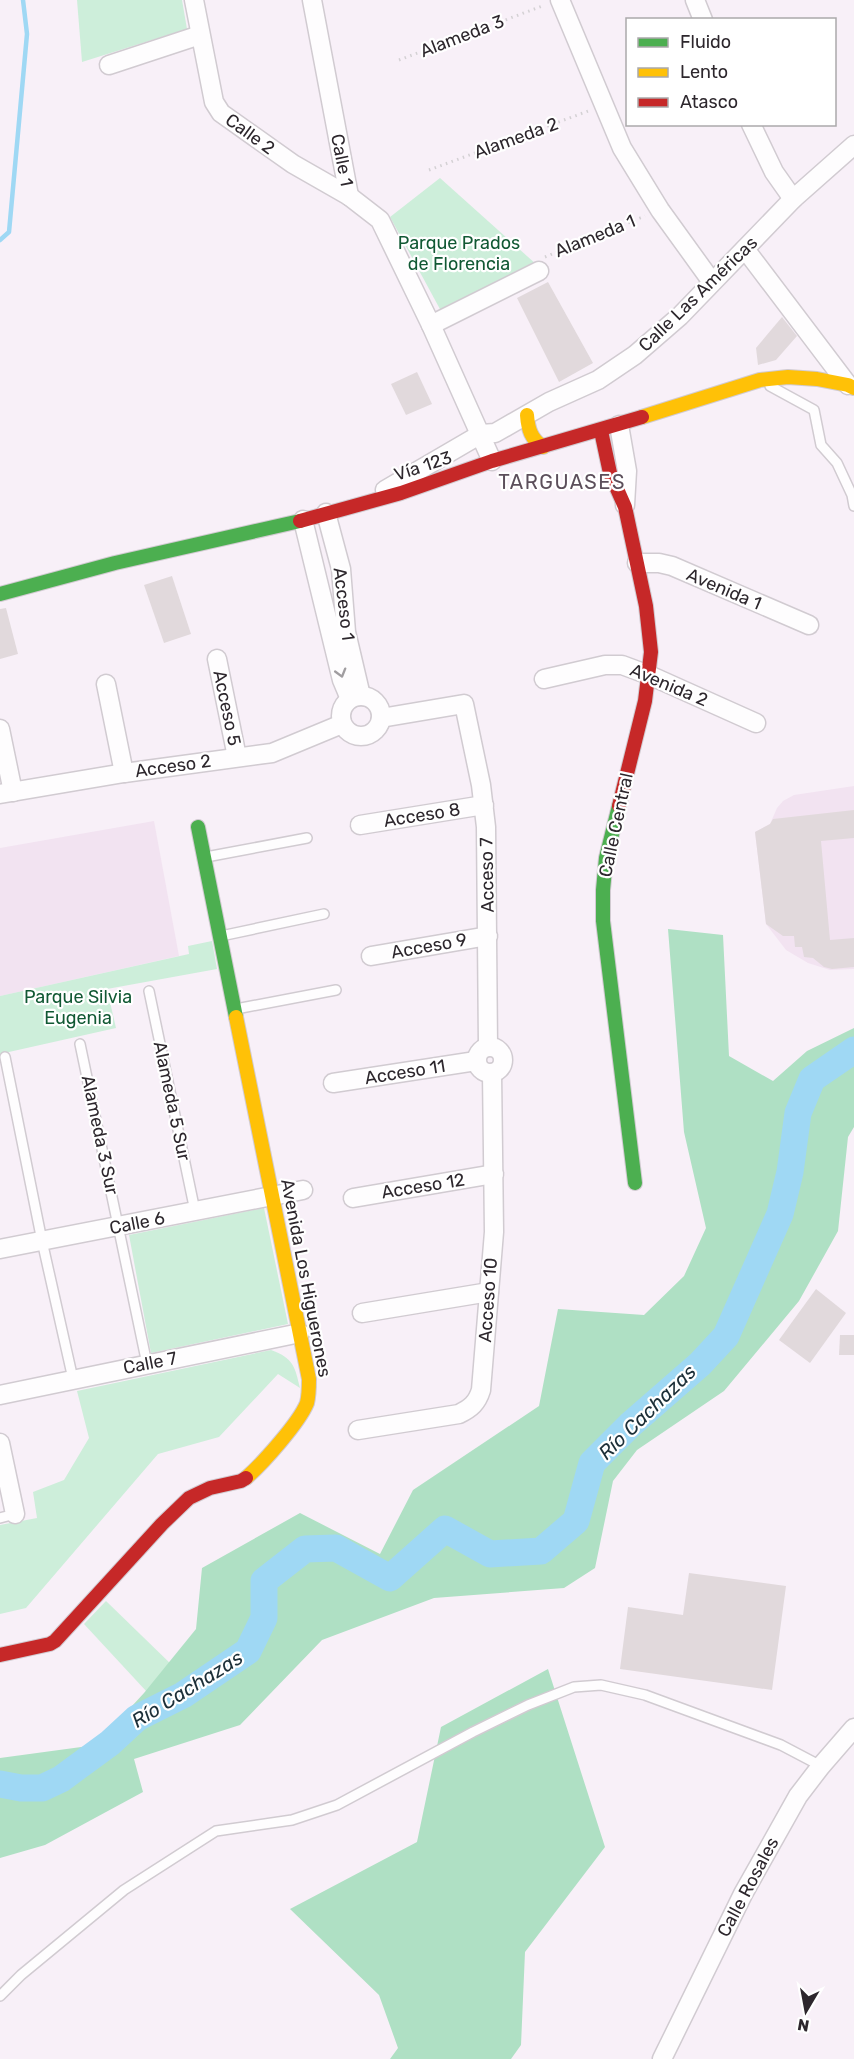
<svg xmlns="http://www.w3.org/2000/svg" width="854" height="2059" viewBox="0 0 854 2059" font-family="Rubik,sans-serif">
  <style>
    .built { fill: #f2e3f1 }
    .green { fill: #cdeeda }
    .forest { fill: #afe0c4 }
    .lines { fill: none; stroke-linecap: round; stroke-linejoin: round }
    .stream { stroke: #9fd8f4; stroke-width: 4.5 }
    .river { stroke: #9fd8f4; stroke-width: 27 }
    .building { fill: #e1d9dc }
    .lane-casing { stroke: #d1cbd1; stroke-width: 12 }
    .street-casing { stroke: #d1cbd1; stroke-width: 21 }
    .fast-casing { stroke: #d1cbd1; stroke-width: 16 }
    .slow-casing { stroke: #d1cbd1; stroke-width: 16 }
    .jam-casing { stroke: #d1cbd1; stroke-width: 16 }
    .path { stroke: #d4d1d4; stroke-width: 3; stroke-dasharray: 1.5 4.5; stroke-linecap: butt }
    .lane { stroke: #fefdfe; stroke-width: 9 }
    .street { stroke: #fefdfe; stroke-width: 18 }
    .fast { stroke: #4caf50; stroke-width: 14 }
    .slow { stroke: #ffc107; stroke-width: 14 }
    .jam { stroke: #c62828; stroke-width: 14 }
    .oneway { stroke: #a09da0 }
    .labels { text-anchor: middle; dominant-baseline: central; stroke-width: 4.5; stroke-linejoin: round; paint-order: stroke }
    .street-label { font-size: 18px; fill: #2d272d; stroke: #fff }
    .park-label { font-size: 18px; fill: #115934; stroke: #fff }
    .neighbourhood-label { font-size: 20px; letter-spacing: 1.5px; fill: #5c4f5b; stroke: #fff }
    .water-label { font-size: 20px; font-style: italic; fill: #1c2f38; stroke: #fff }
  </style>
  <rect width="100%" height="100%" fill="#f8f0f8"/>
  <g class="built">
    <path d="M854 786V969L830 970 808 963 786 950 766 924 755 832 770 824 777 808 783 801 794 795Z"/>
    <path d="M154 821 179 956 0 996V848Z"/>
  </g>
  <g class="green">
    <path d="M77 0H182L187 29 82 62Z"/>
    <path d="M440 178 537 265 441 311 390 217Z"/>
    <path d="M212 941 217 969 107 989 116 1028 0 1054V996L189 954 188 946Z"/>
    <path d="M264 1208 288 1324 151 1353 129 1235Z"/>
    <path d="M271 1350C293 1358 295 1366 300 1388L278 1374 219 1437 158 1454 26 1608 0 1614V1525L37 1518 33 1492 64 1480 89 1438 77 1391Z"/>
    <path d="M106 1601 175 1668 147 1692 84 1624Z"/>
  </g>
  <g class="forest">
    <path d="M668 929 723 935 729 1056 773 1081 807 1051 854 1028V1127L848 1137 838 1231 799 1301 724 1391 637 1450 613 1481 595 1568 564 1588 434 1598 322 1640 240 1725 134 1759 143 1792 45 1845 0 1858V1758L96 1745 144 1693 196 1629 202 1568 300 1513 380 1554 413 1490 539 1406 558 1309 644 1315 684 1276 706 1228 684 1132Z"/>
    <path d="M548 1669 605 1847 525 1952 521 2045 511 2059H390L398 2048 379 1995 290 1909 417 1842 441 1727Z"/>
  </g>
  <g class="lines">
    <path class="stream" d="M0 240 9 232 27 34 23 0"/>
    <path class="river" d="M0 1784 21 1788H42L61 1779 110 1743 137 1718 183 1695 248 1651 264 1618V1581L305 1549 336 1548 390 1578 445 1529 490 1554 541 1551 576 1521 592 1463 630 1425 700 1364 726 1336 780 1214 790 1172 798 1113 812 1079 854 1050"/>
  </g>
  <g class="building">
    <path d="M548 282 593 363 559 382 517 298Z"/>
    <path d="M782 317 797 336 776 360 758 365 756 348Z"/>
    <path d="M417 372 432 404 406 415 391 384Z"/>
    <path d="M172 576 191 634 164 643 144 585Z"/>
    <path d="M6 608 18 654 0 659V609Z"/>
    <path d="M854 810V838L821 841 830 940 854 938V967L832 969 824 967 813 958 804 957 802 947H795L794 936H783L766 924 755 832 770 824 773 819Z"/>
    <path d="M816 1289 846 1313 810 1363 779 1340Z"/>
    <path d="M840 1335H854V1355H839Z"/>
    <path d="M689 1573 786 1586 772 1690 620 1669 628 1607 683 1615Z"/>
  </g>
  <g class="lines">
    <defs>
      <g id="lane">
        <path d="M770 386 814 410 821 445 837 463 852 495 854 506"/>
        <path d="M206 857 307 838"/>
        <path d="M221 936 324 914"/>
        <path d="M149 991 195 1211"/>
        <path d="M236 1009 336 990"/>
        <path d="M80 1044 147 1364"/>
        <path d="M5 1057 42 1241 73 1379"/>
        <path d="M0 1518 15 1514"/>
        <path d="M0 1996 21 1975 124 1890 216 1831 292 1820 337 1805 473 1732 528 1705 574 1687 601 1685 645 1695 781 1745 821 1766"/>
      </g>
      <g id="street">
        <path d="M194 0 214 102 221 113 293 164 349 196 380 220 431 325 492 461"/>
        <path d="M312 0 349 196"/>
        <path d="M560 0 622 148 660 210 712 282"/>
        <path d="M695 0 703 20"/>
        <path d="M109 65 200 35"/>
        <path d="M751 124 774 172 793 199"/>
        <path d="M745 249 848 385"/>
        <path d="M431 325 539 271"/>
        <path d="M619 425 627 471 625 505"/>
        <path d="M385 490 481 434 495 433 549 402 598 380 635 355 680 316 793 199 854 145"/>
        <path d="M326 513 341 569 346 632 361 696"/>
        <path d="M303 520 342 680 350 699"/>
        <path d="M637 563H659L672 566 809 625"/>
        <path d="M217 659 237 757"/>
        <path d="M544 679 605 665H622L649 675 756 723"/>
        <path d="M106 684 124 773"/>
        <circle cx="361" cy="716" r="20"/>
        <path d="M381 718 464 704 481 785 486 827 488 1047"/>
        <path d="M0 729 13 792"/>
        <path d="M0 794 124 773 272 753 342 724"/>
        <path d="M360 825 484 805"/>
        <path d="M371 956 488 936"/>
        <circle cx="490" cy="1060" r="13"/>
        <path d="M333 1083 476 1061"/>
        <path d="M353 1198 494 1174"/>
        <path d="M0 1249 303 1190"/>
        <path d="M362 1313 489 1292"/>
        <path d="M0 1395 300 1333"/>
        <path d="M358 1430 459 1414C471 1408 477 1403 481 1390L494 1232 492 1073"/>
        <path d="M0 1443 15 1514"/>
        <path d="M662 2059 743 1894 798 1796 821 1766 854 1728"/>
      </g>
      <g id="fast">
        <path d="M0 594 115 563 300 521"/>
        <path d="M619 806 606 858 603 890V921L635 1183"/>
        <path d="M198 827 236 1017"/>
      </g>
      <g id="slow">
        <path d="M527 415C528 429 531 439 543 447"/>
        <path d="M642 417 760 380 788 377 817 379 848 385 854 388"/>
        <path d="M236 1017 309 1379C309 1387 309 1395 307 1403 299 1423 262 1464 246 1478"/>
      </g>
      <g id="jam">
        <path d="M601 431 610 473 625 507 646 606 651 652 645 701 619 806"/>
        <path d="M300 521 401 493 492 461 642 417"/>
        <path d="M0 1655 50 1644 55 1641 162 1524 189 1498 210 1488 241 1481 246 1478"/>
      </g>
    </defs>
    <use href="#lane" class="lane-casing"/>
    <use href="#street" class="street-casing"/>
    <use href="#fast" class="fast-casing"/>
    <use href="#slow" class="slow-casing"/>
    <use href="#jam" class="jam-casing"/>
    <g class="path">
      <path d="M399 60 545 5"/>
      <path d="M429 170 591 110"/>
      <path d="M545 257 645 216"/>
    </g>
    <use href="#lane" class="lane"/>
    <use href="#street" class="street"/>
    <use href="#fast" class="fast"/>
    <use href="#slow" class="slow"/>
    <use href="#jam" class="jam"/>
  </g>
  <defs><path id="oneway-chevron" d="M-2-3.5L2.5 0L-2 3.5" fill="none" stroke-width="1.6" stroke-linecap="round" stroke-linejoin="round" transform="scale(1.5)"/></defs>
  <use class="oneway" href="#oneway-chevron" transform="translate(341 673) rotate(74)"/>
  <g class="labels">
    <g class="street-label">
      <text transform="translate(462 36) rotate(-21)">Alameda 3</text>
      <text transform="translate(250 134) rotate(36)">Calle 2</text>
      <text transform="translate(516 138) rotate(-20)">Alameda 2</text>
      <text transform="translate(342 160) rotate(79)">Calle 1</text>
      <text transform="translate(595 236) rotate(-22)">Alameda 1</text>
      <text transform="translate(698 294) rotate(-44)">Calle Las Américas</text>
      <text transform="translate(423 466) rotate(-18)">Vía 123</text>
      <text transform="translate(724 589) rotate(23)">Avenida 1</text>
      <text transform="translate(344 604) rotate(83)">Acceso 1</text>
      <text transform="translate(669 685) rotate(23)">Avenida 2</text>
      <text transform="translate(227 708) rotate(78)">Acceso 5</text>
      <text transform="translate(173 766) rotate(-8)">Acceso 2</text>
      <text transform="translate(422 815) rotate(-9)">Acceso 8</text>
      <text transform="translate(616 825) rotate(-78)">Calle Central</text>
      <text transform="translate(487 875) rotate(-91)">Acceso 7</text>
      <text transform="translate(429 946) rotate(-10)">Acceso 9</text>
      <text transform="translate(405 1072) rotate(-9)">Acceso 11</text>
      <text transform="translate(172 1101) rotate(78)">Alameda 5 Sur</text>
      <text transform="translate(100 1135) rotate(78)">Alameda 3 Sur</text>
      <text transform="translate(423 1186) rotate(-9)">Acceso 12</text>
      <text transform="translate(137 1223) rotate(-11)">Calle 6</text>
      <text transform="translate(306 1278) rotate(79)">Avenida Los Higuerones</text>
      <text transform="translate(488 1300) rotate(-86)">Acceso 10</text>
      <text transform="translate(150 1363) rotate(-11)">Calle 7</text>
      <text transform="translate(748 1887) rotate(-62)">Calle Rosales</text>
    </g>
    <g class="park-label">
      <text x="459" y="243">Parque Prados<tspan x="459" dy="21">de Florencia</tspan></text>
      <text x="78" y="997">Parque Silvia<tspan x="78" dy="21">Eugenia</tspan></text>
    </g>
    <g class="neighbourhood-label">
      <text x="562" y="482">TARGUASES</text>
    </g>
    <g class="water-label">
      <text transform="translate(647 1412) rotate(-44)">Río Cachazas</text>
      <text transform="translate(187 1689) rotate(-32)">Río Cachazas</text>
    </g>
  </g>
  <rect x="626" y="18" width="210" height="108" fill="#ffffff" stroke="#aba9ab" stroke-width="1.5"/>
  <rect x="638" y="38" width="30" height="9" fill="#4caf50" stroke="#aba9ab" stroke-width="1.5"/>
  <text x="680" y="48" font-size="18" fill="#2d272d">Fluido</text>
  <rect x="638" y="68" width="30" height="9" fill="#ffc107" stroke="#aba9ab" stroke-width="1.5"/>
  <text x="680" y="78" font-size="18" fill="#2d272d">Lento</text>
  <rect x="638" y="98" width="30" height="9" fill="#c62828" stroke="#aba9ab" stroke-width="1.5"/>
  <text x="680" y="108" font-size="18" fill="#2d272d">Atasco</text>
  <g transform="translate(806 2011) rotate(190)" stroke="#ffffff" stroke-width="4.5" paint-order="stroke">
  <path d="M0-4.5L10 22L0 15L-10 22Z" fill="#2d272d"/>
  <text y="-9" font-size="16" font-weight="bold" text-anchor="middle" fill="#2d272d">N</text>
  </g>
</svg>
